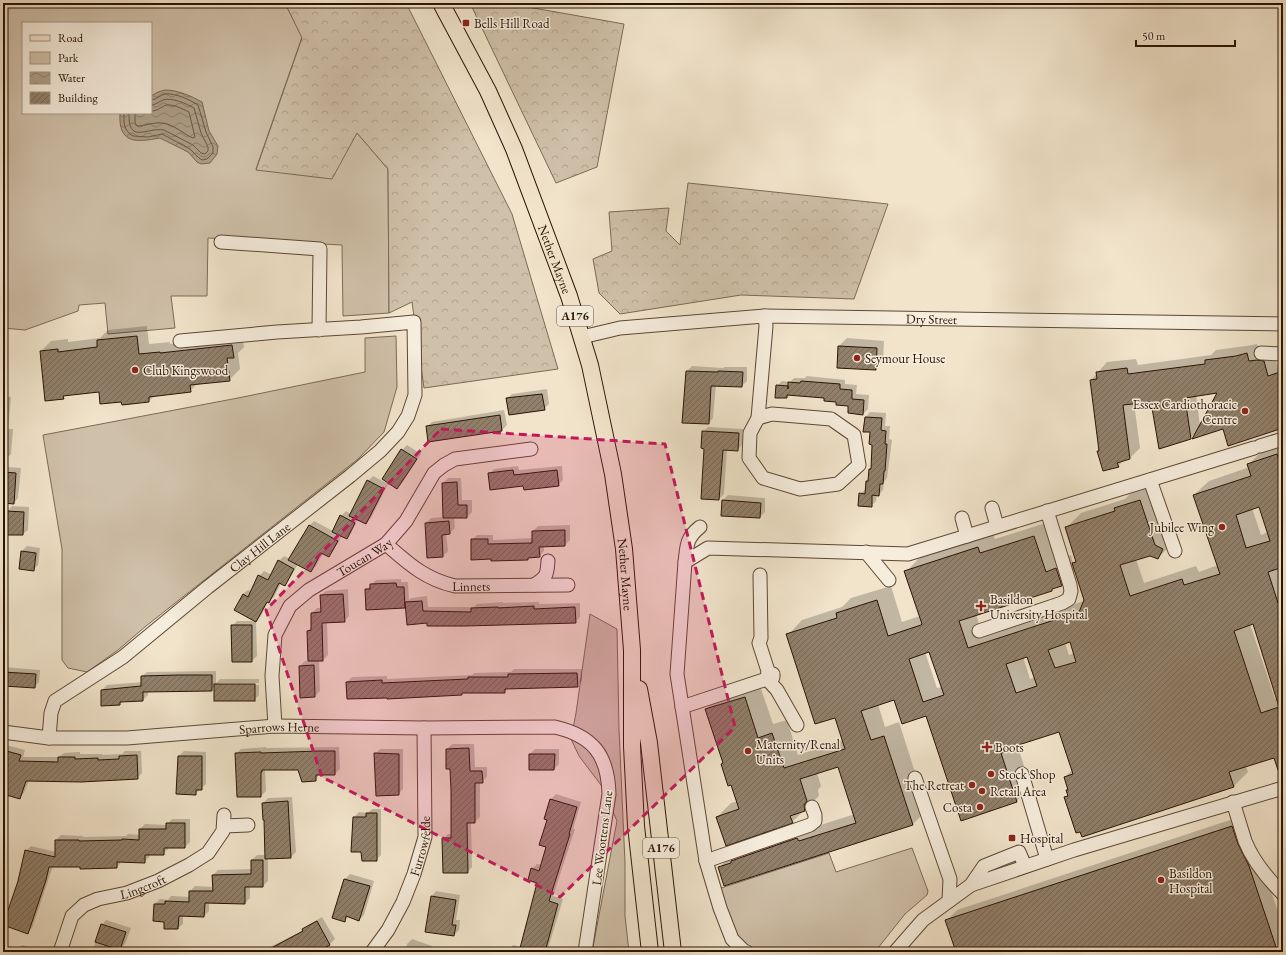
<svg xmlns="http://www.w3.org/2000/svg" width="1286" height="955" viewBox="0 0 1286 955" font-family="'EB Garamond',serif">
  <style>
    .green { fill: #cfc0a9; stroke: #7c6a56; fill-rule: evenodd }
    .forest { fill: url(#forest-crowns); stroke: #7c6a56 }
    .water { fill: url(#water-waves); stroke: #796652 }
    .shadow { fill: #0003; fill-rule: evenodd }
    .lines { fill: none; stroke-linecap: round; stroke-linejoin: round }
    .shore { stroke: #6c5845; stroke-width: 1 }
    .building { fill: url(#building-hatch); stroke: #2a1303; fill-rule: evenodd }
    .minor-casing { stroke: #5c4735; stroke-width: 15 }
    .major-casing { stroke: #2a1303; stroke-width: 18 }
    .minor { stroke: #f6eddd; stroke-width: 13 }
    .major { stroke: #f1e4cb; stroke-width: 16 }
    .marked { fill: #c2185b; fill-opacity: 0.2; stroke: #c2185b; stroke-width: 3; stroke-dasharray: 8 5; stroke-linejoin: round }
    .poi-dot { fill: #8f2418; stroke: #f6eddd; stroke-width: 1.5 }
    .labels { text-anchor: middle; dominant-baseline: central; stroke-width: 3; stroke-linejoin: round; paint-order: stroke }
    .shield { fill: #f6eddd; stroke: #675444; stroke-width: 1 }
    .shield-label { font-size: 12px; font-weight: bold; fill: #2a1303 }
    .poi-label { font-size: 13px; fill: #2a1303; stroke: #f6eddd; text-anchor: start }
    .street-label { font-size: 13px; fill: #2a1303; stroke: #f6eddd }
  </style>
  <defs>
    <pattern id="forest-crowns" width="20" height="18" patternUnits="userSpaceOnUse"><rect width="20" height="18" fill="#cfc0a9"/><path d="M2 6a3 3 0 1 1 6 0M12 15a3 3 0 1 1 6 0" fill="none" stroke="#b2a490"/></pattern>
    <pattern id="water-waves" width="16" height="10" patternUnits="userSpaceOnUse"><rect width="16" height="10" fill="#ad9d87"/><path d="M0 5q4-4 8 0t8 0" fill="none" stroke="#8d7f6c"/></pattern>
    <pattern id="building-hatch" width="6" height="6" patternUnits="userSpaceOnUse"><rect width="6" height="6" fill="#91806b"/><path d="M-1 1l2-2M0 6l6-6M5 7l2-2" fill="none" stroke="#776856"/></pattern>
  </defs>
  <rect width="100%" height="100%" fill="#f1e4cb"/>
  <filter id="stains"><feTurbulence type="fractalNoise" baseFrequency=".005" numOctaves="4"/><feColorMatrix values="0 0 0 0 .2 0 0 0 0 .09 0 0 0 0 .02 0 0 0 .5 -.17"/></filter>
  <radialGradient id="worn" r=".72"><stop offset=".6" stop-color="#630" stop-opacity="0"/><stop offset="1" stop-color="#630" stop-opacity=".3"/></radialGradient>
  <g class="green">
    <path d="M3 3H285L302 37 256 169 357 133 388 169 389 313 343 316 342 245 208 238 207 296H171L175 328 108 334 105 303 79 305 78 311 25 330 3 328ZM23 23H151V113H23Z"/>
    <path d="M396 336 397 387 384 432 358 459 146 626 118 650 87 672 68 668 62 660V549L43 435 238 398 365 372V338Z"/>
    <path d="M590 614 617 629 619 729 625 863V916L629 952H592L617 821 601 785 579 756 571 739 576 713Z"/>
    <path d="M912 848 928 891 927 895 905 914 878 948 868 952H763L744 946 737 939 718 889 829 853 836 872Z"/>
  </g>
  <g class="forest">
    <path d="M285 3H406L512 214 558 369 424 388 412 302 389 313 388 169 357 133 332 179 256 170 302 38Z"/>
    <path d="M470 3H505L624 24 597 167 556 183Z"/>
    <path d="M688 183 888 204 854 299 741 295 620 314 599 293 593 259 612 251 609 212 669 208 666 231 680 245Z"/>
  </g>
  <path class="water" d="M165 90C178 90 191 96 202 102L209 131 218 146 217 154 210 163 201 164 197 162 188 152 160 138C137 142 118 145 120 113H151V96L158 92Z"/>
  <g class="shadow">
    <path d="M147 326 149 344 170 342V344L242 335 244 347 238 353 240 369 229 380 198 383 190 391 155 395 149 401H122L100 391 66 395 63 398 41 351 51 341 68 339V342L100 338 108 330Z"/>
    <path d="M847 338 884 341 883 362 875 369 838 367 839 346Z"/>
    <path d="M1257 344 1259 351H1273L1278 367 1283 365V427H1223L1196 433 1190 438 1152 401 1134 403 1140 448 1130 458 1125 459 1118 466 1098 452 1100 449 1091 380 1107 362 1136 359 1138 365 1211 355 1216 350 1246 346ZM1219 392 1200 426 1196 395Z"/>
    <path d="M692 366 723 368 724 367H747V381L742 386 716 385 713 418 708 423 683 422 687 371Z"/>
    <path d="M807 376 845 380V384L857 385 856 394 869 395 868 409 863 414 849 405 825 397 790 395 787 397 777 386 782 381 790 382 794 378H805Z"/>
    <path d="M547 389 549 404 544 409 507 399 512 394Z"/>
    <path d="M3 396 11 397 8 429H13L11 454 6 459H3Z"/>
    <path d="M504 410 507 425 502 430 427 427 432 422Z"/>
    <path d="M870 412 886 413 885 426H890L889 439 892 440 887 478 884 482 883 490 879 495H877L876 501 871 506 860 494 866 489 870 469 872 467 873 444 871 431 866 417Z"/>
    <path d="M708 427 743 429 742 445 737 450 727 449 724 494 719 499 703 432Z"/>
    <path d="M1283 443V772L1275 757 1246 766 1248 772 1234 786 1065 798 1068 795 1067 790 1069 789 1065 777 1072 770 1059 731 1017 745 1031 786 1017 801 961 819 927 715 895 699 878 704 885 727 899 722 927 810 913 824 725 885 719 868 733 853 855 814 839 766 817 773 821 786 818 790 819 796 792 822 717 817 731 803 738 801 732 783 722 764 723 763 706 709 721 695 759 683 773 724 787 720 798 755 843 740 835 716 788 635 802 620 842 607 851 598 891 586 902 622 920 616 906 572 920 557 993 533 995 539 1049 522 1061 558 1071 555 1073 563 1077 560 1066 528 1081 513 1125 499 1130 494 1155 486 1169 530 1177 534 1172 544 1158 558 1150 554 1136 559 1144 583 1196 566 1199 572 1218 565 1194 495 1209 481 1250 467 1249 464 1263 450ZM1260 506 1268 532 1261 535 1252 508ZM1075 571 1084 601 982 634 976 614 1052 590 1054 588 1061 585ZM1253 623 1277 698 1275 699 1250 624ZM1070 641 1074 653 1069 655 1065 643ZM930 651 942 687 937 688 925 652ZM1028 656 1035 677 1030 679 1023 657Z"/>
    <path d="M407 445 421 454 402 483 397 488 383 478 402 450Z"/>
    <path d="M518 466 519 470 562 466 563 480 558 485H524L489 474 494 469Z"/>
    <path d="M7 467 21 468 18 498 14 503 3 502V471Z"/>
    <path d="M373 476 388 484 371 518 366 523 358 519 351 533 346 538 342 536 333 551 329 556 323 553 316 566 311 571 298 564 289 580 285 585 281 583 274 597 268 601 261 616 256 621 257 656 252 661 232 626 237 621H255L243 594 248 590 252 591 259 576 264 571 272 575 279 561 284 556 290 559 309 526 314 521 333 531 341 516 346 511 351 514 368 481Z"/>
    <path d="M448 478H461L462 500H472V512L467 517H454L455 528 450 533H446L448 551 443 556 426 523 431 518 444 517 443 483Z"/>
    <path d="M728 495 765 498V512L760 517 723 500Z"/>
    <path d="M12 506 29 507 28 530 23 534 7 511Z"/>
    <path d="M570 525V540L565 545 544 546V551L539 556 529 557 472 540 477 535H493V540L533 538V531L538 526Z"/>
    <path d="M27 546 40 548 38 565 33 570 22 551Z"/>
    <path d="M401 579V582H408L409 600 411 598 427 596 428 607H474L477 604 503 602V603L539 602V604L580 603V617L575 622H428L407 605 404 607 366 590 376 580Z"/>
    <path d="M348 589 349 616 344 621 327 622 328 655 323 660H319L320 691 315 696 300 666 305 661H309L308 631 312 627V613L317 608H321V595L326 591Z"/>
    <path d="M3 667 40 670 39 682 34 687 3 685Z"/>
    <path d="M514 669H582V681L577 686 508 688 504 692H464L461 694 347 682 352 677 387 676V679L472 675 474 673 511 672Z"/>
    <path d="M216 671V683L220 679H259V683H218V685H259V695L254 700 215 686 211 690 148 691V695L143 700 122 701 120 704 102 690 107 685 142 682V676L147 672Z"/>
    <path d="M3 744 25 750 23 757H59L64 753 80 752V754H102V755L122 754 125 751H141L142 773 137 778 29 780 24 793 19 798 10 795 7 798 3 797Z"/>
    <path d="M452 744H474L475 767H487V777L482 782H480V817L475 822H471L472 867 467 872 443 839 448 834H452V790L450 768 447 749Z"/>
    <path d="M266 747V748L339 747 340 769 335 774H320L315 780 298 769H265L266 791 261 796H238L236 754 241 749Z"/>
    <path d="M380 749H403V789L398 794 375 754Z"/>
    <path d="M535 749H559V764L554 769H530V754Z"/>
    <path d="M184 751 206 752V784L195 794 179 756Z"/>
    <path d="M556 794 581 802 573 829H575L553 896 563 899 547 952H508L513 945 521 947 539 882 532 869 537 864 542 865 548 847V819L551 799Z"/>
    <path d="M292 797 296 852 291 857 268 858V881L263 886H250V898L245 903 209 902V911L204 916 183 915V924L178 928 165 921 155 904 160 899 168 900 171 896 190 897V891L195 886 214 887 213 875 218 870 252 869V860L257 855H266L263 803 268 798Z"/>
    <path d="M372 809H381V855L376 860 362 851 354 817 359 812 368 813Z"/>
    <path d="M1242 816 1248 834 1259 855 1283 927V938L1276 946 1257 952H957L946 921 957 910Z"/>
    <path d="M172 819H190V842L185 847H168V849L163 854H150L149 857 144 862 122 861 117 867 53 866 32 928 27 933 19 881 26 851 31 846 56 852V840L61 835 83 836V837L126 836 128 834 140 835V829L145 824 167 825ZM28 850 60 858 59 860 28 852Z"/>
    <path d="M350 874 374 881 364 915 359 920 349 916 344 921 334 917 345 879Z"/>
    <path d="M436 891 460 895 456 920H460L459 930 454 935 432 896Z"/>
    <path d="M322 917 335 939 330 944 316 952H260L304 930 308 925Z"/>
    <path d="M106 920 131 928 125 944 120 949 114 947 113 952H92L102 925Z"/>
    <path d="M412 939 432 946 430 952H405L407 944Z"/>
    <path d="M22 945 44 952H17Z"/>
  </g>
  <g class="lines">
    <g class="shore">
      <path d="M124 113C124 123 123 130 133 136L148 137 162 134 190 149 199 158 202 160 207 159 213 153V147L206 132 198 105C190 100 176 93 165 94 160 95 156 100 151 100"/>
      <path d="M129 113C128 145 146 127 164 130L193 145 201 153 205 154 208 151V147L201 133 194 108C187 104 172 97 163 100 158 102 156 105 151 105"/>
      <path d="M135 113V123L137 126C145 126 154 122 162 123 174 124 183 134 193 138L195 137 189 112C183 109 173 104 166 105 161 107 158 111 151 111"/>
    </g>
  </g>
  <g class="building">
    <path d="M137 336 139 354 160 352V353L232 345 234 358H227L230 381 190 385 191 392 149 397V402L122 405 121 402 100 404 99 392 63 396 64 399 45 401 40 351 58 349V352L97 347V340Z"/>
    <path d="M838 346 877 348 876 370 837 368Z"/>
    <path d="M1247 353 1249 361 1257 360 1264 361 1268 376 1283 371V428L1228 446 1223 429 1192 439 1217 393 1185 398 1191 439 1159 449 1151 402 1123 405 1130 459 1117 463 1119 467 1103 471 1097 451H1099L1090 380 1097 379 1096 372 1127 368 1128 374 1205 364V360L1236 356Z"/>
    <path d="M686 371 718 372V371L743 372 742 387 711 386 709 424 682 423Z"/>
    <path d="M801 381 840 384V389L852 390V399L864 400 863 415 848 413V406L836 405V402L824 401V398L787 395V398H775L776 385 788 386V389V382L800 383Z"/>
    <path d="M542 394 545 410 509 415 506 398Z"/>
    <path d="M500 415 502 431 428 442 426 426Z"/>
    <path d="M865 417 882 418 881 430 886 431 885 444H887L885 471H884L883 484H880L879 496 872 495V507L858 506 859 493 865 494 866 481H868L869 469H871L872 445 869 444 870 432H863Z"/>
    <path d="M702 431 739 433 738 451 723 450 719 500 701 499 704 449 701 448Z"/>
    <path d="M401 449 417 459 397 489 382 479Z"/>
    <path d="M1277 454 1283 472V567L1268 572 1278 603 1283 601V779H1281L1274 758 1229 772 1234 787 1082 837 1080 832 1076 833 1064 797 1068 796 1066 790H1068L1064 777 1073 774 1059 732 1006 749V752L1001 753 1017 802 961 821 926 716 902 724 894 700 861 711 871 740 884 736 913 825 724 886 718 867 731 863V861L797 838 799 841 856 823 838 767 800 779 807 801 804 805 805 811 790 816 793 823 726 846 716 817 739 809 731 785 728 786 721 764 723 763 705 709 745 697 758 738 772 733 784 768 845 749 835 718 815 724 786 634 837 618 836 613 877 600 888 636 921 625 922 624 904 571 978 547 980 553 1034 536 1046 572 1056 568 1062 586 1052 589V591L959 621 968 648 1079 612 1084 600 1072 563 1076 562 1065 527 1115 511 1114 508 1140 500 1155 545 1163 549 1158 559 1150 556 1120 565 1130 596 1182 579 1184 585 1220 574 1193 495 1251 476 1247 464ZM1259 507 1270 541 1246 548 1236 515ZM1253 624 1279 707 1261 713 1234 631ZM1070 642 1076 662 1055 668 1048 650ZM929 652 944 695 923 702 909 659ZM1027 657 1037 686 1016 693 1006 664Z"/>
    <path d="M513 470 514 475 557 470 559 486 524 490 523 486 490 490 488 473Z"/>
    <path d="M3 472 16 473 14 504 3 503Z"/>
    <path d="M367 480 384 489 366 524 349 516Z"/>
    <path d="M457 482 458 505H467V518H443L442 483Z"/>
    <path d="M722 500 761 503 760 518 721 516Z"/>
    <path d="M6 511 24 512 23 535H5Z"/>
    <path d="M340 515 355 523 347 539 332 532Z"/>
    <path d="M449 521 450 534 442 535 443 557 427 558 425 523Z"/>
    <path d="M309 525 338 541 329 557 321 553 311 572 288 560Z"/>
    <path d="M565 530V546L539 547 540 557 528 558V560L491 561V559L471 560V539H488V544L532 543V531Z"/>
    <path d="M21 551 36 553 34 571 19 569Z"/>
    <path d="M278 560 294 569 285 586 279 583 269 603 267 602 256 622 234 610 243 594 248 597 258 575 268 580Z"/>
    <path d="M396 583 397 587H404L405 608 366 610 365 589H370V584Z"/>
    <path d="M343 594 345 622 322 623 323 661H308L307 631 311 630V613L321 612 320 595Z"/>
    <path d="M422 601 423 611 471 612V608L498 607V608L534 606V609L575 607 576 623 465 626H427V623L407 625 405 602Z"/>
    <path d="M231 625H252V662H232Z"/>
    <path d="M314 665 315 697 300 698 299 666Z"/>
    <path d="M3 672 36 674 35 688 3 686Z"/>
    <path d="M577 673 578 687 505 689V693H462V695L387 699V698L347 699 346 682 382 680V683L468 679V677H508V674Z"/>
    <path d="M178 675H212V691L143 692V701L120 702V705L101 706V690L141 686V676Z"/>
    <rect x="214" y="684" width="41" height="17"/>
    <path d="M469 748 470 771H482L483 783H475V823H467L468 873H443L442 838H451V790L450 769H446V749Z"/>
    <path d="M3 750 21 755 19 761 58 762V757H75V759L98 758V760L119 759V756L137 755 138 779 81 782 26 781 20 799 3 794Z"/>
    <path d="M319 751H335V775H316V781L302 782 298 770H262V772H261V797H237L235 753 261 752V753Z"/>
    <path d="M374 753 399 754V795L376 796Z"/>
    <path d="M529 754H555L554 770H529Z"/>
    <path d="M178 756H202V790H196V795L176 794Z"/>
    <path d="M550 799 577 807 569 834H570L549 901 558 904 545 952H519L537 883 528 880 531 868 539 871 546 847 539 845 547 820 544 819Z"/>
    <path d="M288 801 291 858 265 859 264 820H263L262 803Z"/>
    <path d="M366 813H377V861H362L361 852H351L353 817H366Z"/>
    <path d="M166 823H185V848H164V855H145V863L117 862V868L80 869V867H49L46 880 28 934 3 925 18 881 25 850 55 857V840H79V841L122 840V839L139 840V829H166Z"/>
    <path d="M1232 826 1238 844 1249 866 1276 947 1260 952H956L945 920Z"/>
    <path d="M251 860H263V887H245V904L205 903 204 917 179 916 178 929H164V922L153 921 154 904H165V901L189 902V891H213L212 875 251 874Z"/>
    <path d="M344 879 370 886 359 921 346 916 345 922 332 918Z"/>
    <path d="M431 896 456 900 452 925H456L454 936 425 932Z"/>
    <path d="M317 921 330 945 318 952H264L303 931 302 929Z"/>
    <path d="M101 924 126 932 120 950 95 942Z"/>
  </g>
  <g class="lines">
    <defs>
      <g id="minor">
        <path d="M221 242 320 249 319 330"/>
        <path id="s1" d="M582 337 620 328 765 316 1283 324"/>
        <path d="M1261 353 1283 354"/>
        <path d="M758 418 750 433 749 458 763 478 800 489 838 484 859 465 854 435 831 419 772 414 758 418 766 326 765 316"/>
        <path d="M1260 446 1283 439"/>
        <path d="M1150 480 1175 551"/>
        <path d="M992 508 997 526"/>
        <path d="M962 518 967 536"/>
        <path id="s2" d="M386 544C409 564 425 579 455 586L568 585"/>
        <path d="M866 552 889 580"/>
        <path d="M685 562C687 546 686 538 700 527"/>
        <path d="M760 575 761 638 759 643 768 671 767 679 777 690 797 725"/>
        <path d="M534 585C547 577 547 575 548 561"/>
        <path d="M979 631 1062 603 1069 599 1071 591 1070 585 1047 511"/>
        <path d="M682 707 773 677V674"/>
        <path id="s3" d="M275 726 272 676 275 635 290 606 309 590 386 544 406 521 434 473 444 465 455 459 531 449"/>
        <path id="s4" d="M3 732 49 738H127L275 726 424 728 555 727C593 736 608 755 609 794L585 952"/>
        <path id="s5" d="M49 738 51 713 55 701 123 657 208 587 350 476 380 451 398 432 408 416 415 395 414 322 361 327 277 332 180 341"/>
        <path d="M1022 774 1047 859"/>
        <path d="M915 778 950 879 949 901"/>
        <path d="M1233 802C1237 815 1241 828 1245 841 1253 861 1268 879 1283 894"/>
        <path d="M224 826 248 825"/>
        <path d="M706 861 810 825 815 821V815L812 807"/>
        <path d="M971 885 1074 850 1283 788"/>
        <path id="s6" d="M60 952 72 916 84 905 98 899 127 893 158 881 189 865 208 853 223 831 224 815"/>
        <path id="s7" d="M372 952 388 930 403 902 414 874 425 837 424 728"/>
        <path d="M747 952 744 951 732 939 720 908 706 861 677 674 685 562 708 548 908 554 1254 448"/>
        <path d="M895 952 923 920 971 885 984 866 1019 852 1025 866"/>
      </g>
      <g id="major">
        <path id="s8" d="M441 3 488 91 514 149 569 296 590 365 613 474 624 549 632 650V746L636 826 650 952"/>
        <path d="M639 689 649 743 673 952"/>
      </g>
    </defs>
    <use href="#minor" class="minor-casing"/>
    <use href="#major" class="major-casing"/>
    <use href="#minor" class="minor"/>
    <use href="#major" class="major"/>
  </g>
  <path class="marked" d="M441 429 665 444 735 727 560 897 322 777 266 610Z"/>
  <g class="poi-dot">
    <rect x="462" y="19" width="8" height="8" rx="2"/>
    <circle cx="857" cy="358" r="4"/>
    <circle cx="135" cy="370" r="4"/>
    <circle cx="1245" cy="411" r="4"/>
    <circle cx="1222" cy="527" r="4"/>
    <path d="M979 600h4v4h4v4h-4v4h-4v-4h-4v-4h4z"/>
    <path d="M985 741h4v4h4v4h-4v4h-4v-4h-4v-4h4z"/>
    <circle cx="748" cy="751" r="4"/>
    <circle cx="991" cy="774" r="4"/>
    <circle cx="972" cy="785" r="4"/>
    <circle cx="982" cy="791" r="4"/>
    <circle cx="980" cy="807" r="4"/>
    <rect x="1008" y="834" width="8" height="8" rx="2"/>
    <circle cx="1161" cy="880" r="4"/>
  </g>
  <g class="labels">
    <g class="shield">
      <rect x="557" y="306" width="36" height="20" rx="3"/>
      <rect x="643" y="838" width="36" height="20" rx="3"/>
    </g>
    <g class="shield-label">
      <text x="575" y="316">A176</text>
      <text x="661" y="848">A176</text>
    </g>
    <g class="poi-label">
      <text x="474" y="23">Bells Hill Road</text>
      <text x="865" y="358">Seymour House</text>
      <text x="143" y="370">Club Kingswood</text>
      <text x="1237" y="404" text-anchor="end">Essex Cardiothoracic<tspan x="1237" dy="15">Centre</tspan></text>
      <text x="1214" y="527" text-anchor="end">Jubilee Wing</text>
      <text x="990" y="599">Basildon<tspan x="990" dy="15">University Hospital</tspan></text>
      <text x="756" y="744">Maternity/Renal<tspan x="756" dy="15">Units</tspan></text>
      <text x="995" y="747">Boots</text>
      <text x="999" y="774">Stock Shop</text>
      <text x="964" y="785" text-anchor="end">The Retreat</text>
      <text x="990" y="791">Retail Area</text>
      <text x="972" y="807" text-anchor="end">Costa</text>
      <text x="1020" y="838">Hospital</text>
      <text x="1169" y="873">Basildon<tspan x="1169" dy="15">Hospital</tspan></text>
    </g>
    <g class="street-label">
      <text stroke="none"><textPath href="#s8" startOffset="281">Nether Mayne</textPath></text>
      <text stroke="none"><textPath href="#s1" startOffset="351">Dry Street</textPath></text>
      <text stroke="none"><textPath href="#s5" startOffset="294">Clay Hill Lane</textPath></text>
      <text stroke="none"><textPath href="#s3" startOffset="213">Toucan Way</textPath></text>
      <text stroke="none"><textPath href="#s8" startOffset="605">Nether Mayne</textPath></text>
      <text stroke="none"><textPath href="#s2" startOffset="98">Linnets</textPath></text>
      <text stroke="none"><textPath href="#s4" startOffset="277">Sparrows Herne</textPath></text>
      <text transform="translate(602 838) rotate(-83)">Lee Woottens Lane</text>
      <text stroke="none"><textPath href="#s7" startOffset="118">Furrowfelde</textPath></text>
      <text stroke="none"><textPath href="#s6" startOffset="116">Lingcroft</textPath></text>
    </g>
  </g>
  <rect width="1286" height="955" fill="none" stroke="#f1e4cb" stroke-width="16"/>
  <rect x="4" y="4" width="1278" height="947" fill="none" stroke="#2a1303" stroke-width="2"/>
  <rect x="8" y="8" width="1270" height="939" fill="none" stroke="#2a1303"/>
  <rect x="22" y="22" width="130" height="92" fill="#f6eddd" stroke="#a49686"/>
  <rect x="30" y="35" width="20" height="6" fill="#f1e4cb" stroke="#a49686"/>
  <text x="58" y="42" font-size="12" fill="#2a1303">Road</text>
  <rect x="30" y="52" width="20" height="12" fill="#cfc0a9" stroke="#a49686"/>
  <text x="58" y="62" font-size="12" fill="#2a1303">Park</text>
  <rect x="30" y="72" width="20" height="12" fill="url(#water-waves)" stroke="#a49686"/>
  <text x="58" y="82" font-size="12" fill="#2a1303">Water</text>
  <rect x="30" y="92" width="20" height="12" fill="url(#building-hatch)" stroke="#a49686"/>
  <text x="58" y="102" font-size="12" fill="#2a1303">Building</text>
  <path d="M1136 40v6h99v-6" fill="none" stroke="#2a1303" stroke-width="2"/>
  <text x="1142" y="40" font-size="12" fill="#2a1303" stroke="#f6eddd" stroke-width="3" paint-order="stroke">50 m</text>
  <rect width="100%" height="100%" filter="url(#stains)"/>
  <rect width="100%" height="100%" fill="url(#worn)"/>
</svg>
